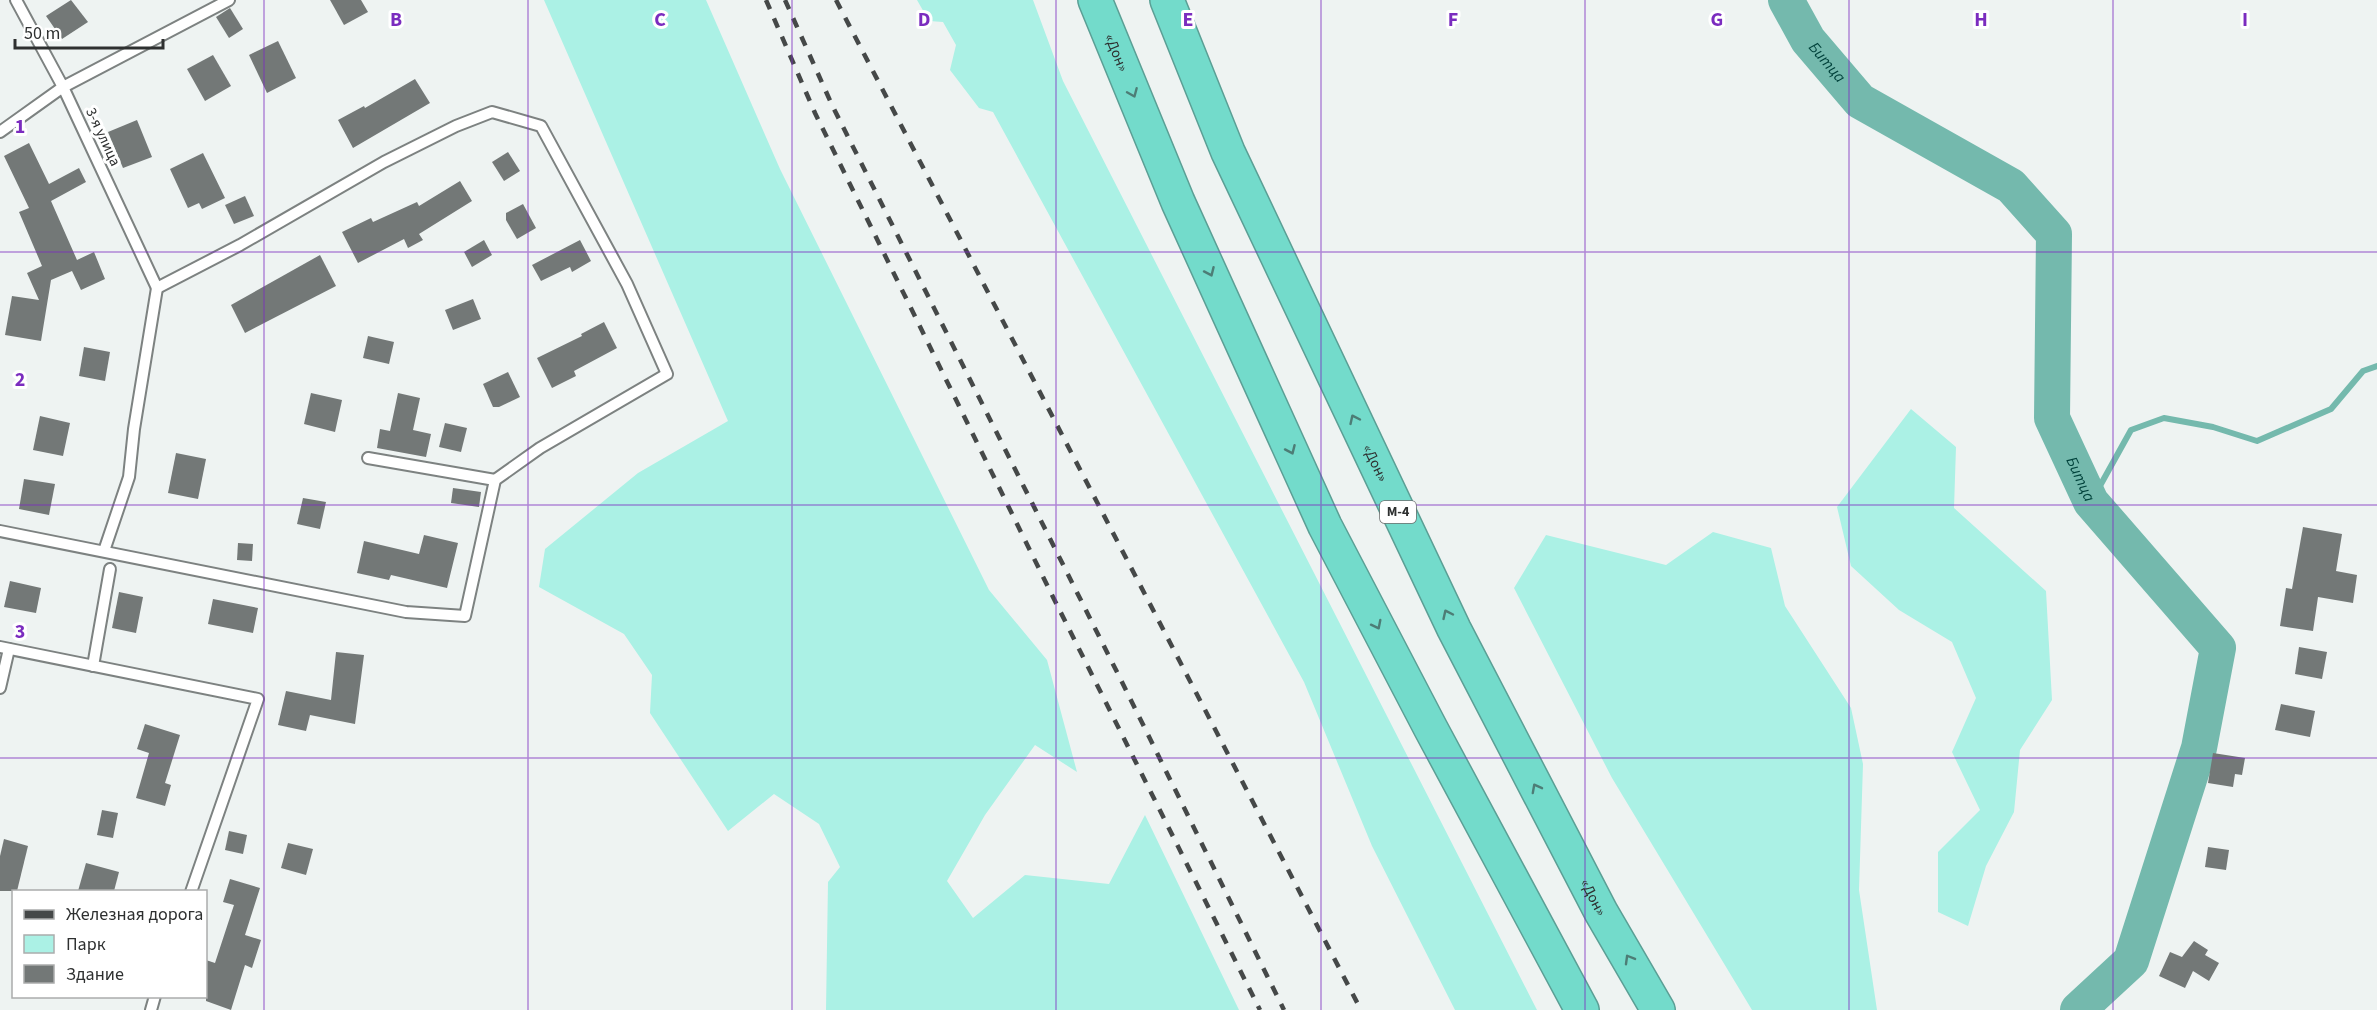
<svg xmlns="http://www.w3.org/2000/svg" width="2377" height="1010" viewBox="0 0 2377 1010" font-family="'Source Sans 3',sans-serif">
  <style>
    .green { fill: #abf1e5 }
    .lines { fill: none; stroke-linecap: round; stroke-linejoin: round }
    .stream { stroke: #74b9ad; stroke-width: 6 }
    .river { stroke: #74b9ad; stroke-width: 36 }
    .building { fill: #737877 }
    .service-casing { stroke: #7d8281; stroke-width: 14 }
    .motorway-casing { stroke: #5b9f95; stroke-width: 36 }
    .service { stroke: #fff; stroke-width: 10 }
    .motorway { stroke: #73dbcb; stroke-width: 33 }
    .rail { stroke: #454848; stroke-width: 4.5; stroke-dasharray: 10 10; stroke-linecap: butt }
    .oneway { stroke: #4d7d76 }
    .grid { fill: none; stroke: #7b2cbf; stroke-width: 1.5; stroke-opacity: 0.55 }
    .labels { text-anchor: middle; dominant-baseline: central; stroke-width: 6; stroke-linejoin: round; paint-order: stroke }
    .shield { fill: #fff; stroke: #6d6e6e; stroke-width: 1.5 }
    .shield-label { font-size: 14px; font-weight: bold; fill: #2e3030 }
    .street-label { font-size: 15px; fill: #2e3030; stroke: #fff }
    .water-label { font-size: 16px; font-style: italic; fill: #00423b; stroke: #fff }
    .grid-label { font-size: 20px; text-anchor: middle; font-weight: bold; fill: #7b2cbf; stroke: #fff; stroke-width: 6; stroke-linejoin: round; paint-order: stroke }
  </style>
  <rect width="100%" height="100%" fill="#eef3f2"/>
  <g class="green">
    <path d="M544 0H706L780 169 989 590 1047 660 1077 772 1035 745 985 815 947 881 973 918 1025 875 1109 884 1145 815 1239 1010H826L828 882 840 867 819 824 774 794 728 831 650 713 652 675 624 634 539 587 545 549 638 473 728 421Z"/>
    <path d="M917 0H1033L1063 81 1537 1010H1455L1372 846 1304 682 993 112 979 108 950 70 956 45 943 22 929 21Z"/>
    <path d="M1911 409 1956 447 1954 508 2046 591 2052 700 2020 750 2014 812 1986 866 1968 926 1938 912V852L1980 810 1952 752 1976 698 1952 642 1899 610 1851 566 1837 507Z"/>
    <path d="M1713 532 1771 548 1785 606 1851 708 1863 764 1859 890 1877 1010H1752L1612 778 1514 588 1546 535 1666 565Z"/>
  </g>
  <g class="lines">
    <path class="stream" d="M2091 502 2131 430 2164 418 2213 427 2257 441 2331 409 2363 371 2377 366"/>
    <path class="river" id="s1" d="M1786 0 1808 40 1860 101 2011 186 2054 234 2052 418 2091 502 2218 648 2199 748 2131 961 2078 1010"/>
  </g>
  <g class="building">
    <path d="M71 0 88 22 62 39 46 16Z"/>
    <path d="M330 0H361L368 12 344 25Z"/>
    <path d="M230 8 243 29 229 38 216 17Z"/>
    <path d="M278 41 296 78 267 93 249 55Z"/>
    <path d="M213 55 231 86 205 101 187 69Z"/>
    <path d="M415 79 430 103 353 148 338 120 364 106 365 108Z"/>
    <path d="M137 120 152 157 123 168 108 132Z"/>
    <path d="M29 143 49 184 79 168 86 182 51 201 77 260 94 252 105 279 81 290 72 271 51 280 41 341 5 335 12 296 39 300 27 273 42 266 19 212 29 208 4 156Z"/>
    <path d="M508 152 520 171 504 181 492 162Z"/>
    <path d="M203 153 225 198 202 209 199 203 188 208 170 169Z"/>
    <path d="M460 181 472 201 419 234 423 240 408 248 404 239 358 263 342 232 371 218 373 222 417 202 419 206Z"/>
    <path d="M245 196 254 216 234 224 225 205Z"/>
    <path d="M523 204 536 228 517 239 506 220V213Z"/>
    <path d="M484 240 492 255 472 267 464 252Z"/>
    <path d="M580 240 591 261 572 272 570 267 541 281 532 265Z"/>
    <path d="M320 255 336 286 245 333 231 305Z"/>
    <path d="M473 299 481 319 453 330 445 310Z"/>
    <path d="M604 322 617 348 574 371 576 376 552 388 537 358 582 336 581 334Z"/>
    <path d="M368 336 394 342 389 364 363 358Z"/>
    <path d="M84 347 110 352 105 381 79 376Z"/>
    <path d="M508 372 520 397 499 407H493L483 384Z"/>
    <path d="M311 393 342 400 335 432 304 424Z"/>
    <path d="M398 393 420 398 413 430 431 434 426 457 377 448 380 429 390 431Z"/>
    <path d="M40 416 70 423 63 456 33 450Z"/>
    <path d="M445 423 467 428 461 452 439 447Z"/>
    <path d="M176 453 206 459 198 499 168 493Z"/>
    <path d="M24 479 55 484 49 515 19 509Z"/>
    <path d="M453 488 481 492 479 507 451 503Z"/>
    <path d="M303 498 326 502 320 529 297 524Z"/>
    <path d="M2303 527 2342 534 2336 571 2357 575 2353 603 2318 597 2313 631 2280 626 2286 588 2292 589Z"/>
    <path d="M424 535 458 543 447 588 391 575 389 580 357 573 364 541 419 554Z"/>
    <path d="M238 543 253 544 252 561 237 560Z"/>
    <path d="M10 581 41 588 36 613 4 607Z"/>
    <path d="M119 592 143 597 136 633 112 628Z"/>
    <path d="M213 599 258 608 253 633 208 624Z"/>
    <path d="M2299 647 2327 652 2322 679 2295 674Z"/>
    <path d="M336 652 364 655 355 724 310 715 306 731 278 725 286 691 331 700Z"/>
    <path d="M2281 704 2315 711 2310 737 2275 730Z"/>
    <path d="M145 724 180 735 165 783 171 785 165 806 136 798 149 753 137 749Z"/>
    <path d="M2213 753 2245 758 2242 775 2235 774 2233 787 2208 783Z"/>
    <path d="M102 810 118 813 113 838 97 835Z"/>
    <path d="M229 831 247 835 243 854 225 850Z"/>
    <path d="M4 839 28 846 17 891H0V856Z"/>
    <path d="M288 843 313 849 306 875 281 868Z"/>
    <path d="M2208 847 2229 850 2226 870 2205 867Z"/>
    <path d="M86 863 119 872 114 891H78Z"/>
    <path d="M230 879 260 888 245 935 261 940 252 968 245 965 231 1010 206 1001V960L215 963 234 905 223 902Z"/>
    <path d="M2194 941 2208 950 2205 955 2219 963 2209 981 2193 971 2185 988 2159 976 2170 952 2182 957Z"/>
  </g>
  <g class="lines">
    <defs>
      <g id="service">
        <path d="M16 0 63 87 157 288"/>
        <path d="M0 132 63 87 229 0"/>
        <path d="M368 458 495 480"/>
        <path d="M0 531 406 612 465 616 495 480 540 448 667 374 627 284 541 126 492 112 456 126 384 162 240 245 157 288"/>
        <path d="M104 551 129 477 134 429 157 288"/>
        <path d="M0 647 258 699 191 892"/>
        <path d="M93 666 110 569"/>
        <path d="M0 688 9 649"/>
        <path d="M151 1010 155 996"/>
      </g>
      <g id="motorway">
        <path id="s2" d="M1095 0 1178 202 1325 526 1431 729 1582 1010"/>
        <path id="s3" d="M1167 0 1228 152 1454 629 1601 912 1658 1010"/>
      </g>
    </defs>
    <use href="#service" class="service-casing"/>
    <use href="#motorway" class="motorway-casing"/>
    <use href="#service" class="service"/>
    <use href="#motorway" class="motorway"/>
    <g class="rail">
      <path d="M766 0 815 113 1049 589 1260 1010"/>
      <path d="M785 0 832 105 1119 676 1284 1010"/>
      <path d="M836 0 1361 1010"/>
    </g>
  </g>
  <defs><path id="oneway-chevron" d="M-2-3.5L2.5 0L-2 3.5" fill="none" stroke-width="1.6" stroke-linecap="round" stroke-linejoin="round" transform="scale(1.5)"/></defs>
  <g class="oneway">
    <use href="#oneway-chevron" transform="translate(1133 93) rotate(67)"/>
    <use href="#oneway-chevron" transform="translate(1210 272) rotate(66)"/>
    <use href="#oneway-chevron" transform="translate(1354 419) rotate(-115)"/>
    <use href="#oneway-chevron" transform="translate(1291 450) rotate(66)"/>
    <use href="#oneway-chevron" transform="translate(1447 614) rotate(-115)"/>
    <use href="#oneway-chevron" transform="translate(1377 625) rotate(63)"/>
    <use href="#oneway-chevron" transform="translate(1536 788) rotate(-118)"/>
    <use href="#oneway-chevron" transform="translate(1629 959) rotate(-120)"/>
  </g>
  <path class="grid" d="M264 0V1010M528 0V1010M792 0V1010M1056 0V1010M1321 0V1010M1585 0V1010M1849 0V1010M2113 0V1010M0 252H2377M0 505H2377M0 758H2377"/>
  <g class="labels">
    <rect class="shield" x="1380" y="501" width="36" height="22" rx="4.5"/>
    <g class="shield-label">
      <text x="1398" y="512">М-4</text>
    </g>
    <g class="street-label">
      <text stroke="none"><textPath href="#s2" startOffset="57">«Дон»</textPath></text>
      <text transform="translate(103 137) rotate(65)">3-я улица</text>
      <text stroke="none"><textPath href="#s3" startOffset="508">«Дон»</textPath></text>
      <text stroke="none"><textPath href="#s3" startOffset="994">«Дон»</textPath></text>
    </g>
    <g class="water-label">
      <text stroke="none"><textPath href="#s1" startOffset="75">Битца</textPath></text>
      <text stroke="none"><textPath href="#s1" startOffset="615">Битца</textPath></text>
    </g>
  </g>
  <g class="grid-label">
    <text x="396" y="26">B</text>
    <text x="660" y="26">C</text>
    <text x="924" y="26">D</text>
    <text x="1188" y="26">E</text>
    <text x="1453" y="26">F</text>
    <text x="1717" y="26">G</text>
    <text x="1981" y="26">H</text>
    <text x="2245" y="26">I</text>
    <text x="20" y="133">1</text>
    <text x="20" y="386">2</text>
    <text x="20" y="638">3</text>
  </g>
  <rect x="12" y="890" width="195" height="108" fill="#ffffff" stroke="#abacac" stroke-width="1.5"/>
  <rect x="24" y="910" width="30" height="9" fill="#454848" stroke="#abacac" stroke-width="1.5"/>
  <text x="66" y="920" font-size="18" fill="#2e3030">Железная дорога</text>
  <rect x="24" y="935" width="30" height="18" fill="#abf1e5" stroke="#abacac" stroke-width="1.5"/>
  <text x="66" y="950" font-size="18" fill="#2e3030">Парк</text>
  <rect x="24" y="965" width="30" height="18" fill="#737877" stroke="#abacac" stroke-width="1.5"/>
  <text x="66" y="980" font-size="18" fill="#2e3030">Здание</text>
  <path d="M15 39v9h148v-9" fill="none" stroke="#2e3030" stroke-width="3"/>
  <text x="24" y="39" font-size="18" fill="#2e3030" stroke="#ffffff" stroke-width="4.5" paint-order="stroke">50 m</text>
</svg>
